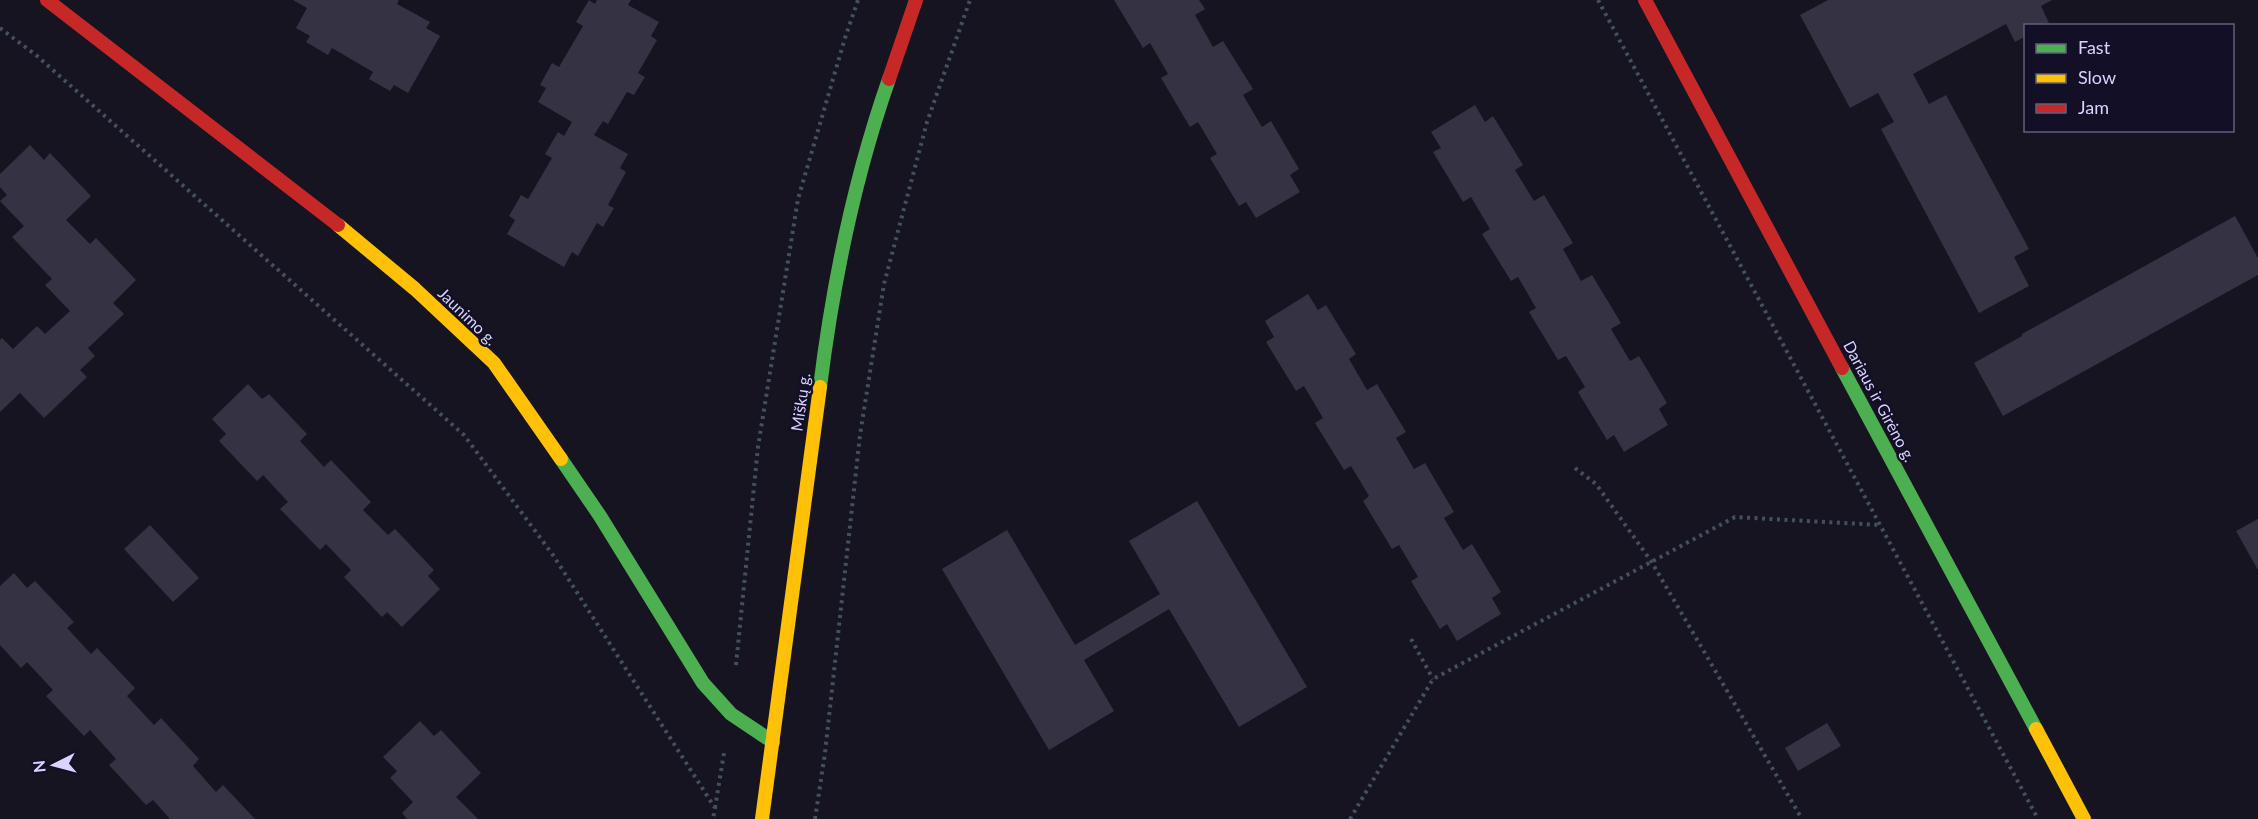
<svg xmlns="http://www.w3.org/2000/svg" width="2258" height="819" viewBox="0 0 2258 819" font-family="Lato,sans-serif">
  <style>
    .building { fill: #343243 }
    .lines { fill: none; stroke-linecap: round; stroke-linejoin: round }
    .path { stroke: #44505f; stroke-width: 4; stroke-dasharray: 3 4.5; stroke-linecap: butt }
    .fast { stroke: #4caf50; stroke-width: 14 }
    .slow { stroke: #ffc107; stroke-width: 14 }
    .jam { stroke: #c62828; stroke-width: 14 }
    .labels { text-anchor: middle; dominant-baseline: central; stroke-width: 5; stroke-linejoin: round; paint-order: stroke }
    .street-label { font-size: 16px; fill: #d9d4ff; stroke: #130f26 }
  </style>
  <rect width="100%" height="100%" fill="#161421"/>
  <g class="building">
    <path d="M293 0H399L397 4 430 22 426 28 440 36 408 93 394 85 390 91 369 79 373 72 332 48 328 55 306 42 310 36 296 28 307 8Z"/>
    <path d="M589 0 595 4 597 0H631L628 5 659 22 651 36 657 40 638 73 645 77 634 95 627 92 608 124 603 121 594 135 628 154 620 168 626 172 608 205 614 208 603 227 597 223 578 256 572 252 564 267 507 234 515 220 509 216 521 195 528 199 552 158 545 154 558 132 564 136 572 122 538 102 546 88 540 85 552 63 559 67 583 26 576 22Z"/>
    <path d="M1114 0H1199L1205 9 1195 15 1213 47 1223 41 1253 89 1243 95 1262 127 1271 121 1299 169 1290 175 1300 192 1256 218 1246 202 1239 206 1210 158 1217 154 1198 122 1190 127 1161 78 1168 74 1150 43 1143 48Z"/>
    <path d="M1828 0H2052L2041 6 2049 23 2026 26V36L2015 42 2006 24 1913 74 1929 104 1946 95 2029 249 2014 257 2029 286 1979 313 1881 129 1894 122 1878 93 1850 108 1800 15Z"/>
    <path d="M1475 105 1485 122 1493 116 1523 165 1515 170 1534 201 1544 195 1573 243 1563 249 1581 281 1592 275 1621 323 1611 329 1630 361 1639 356 1667 403 1659 409 1668 425 1624 452 1614 435 1607 440 1578 392 1585 387 1566 356 1558 360 1529 312 1536 308 1518 277 1511 281 1482 234 1490 229 1471 197 1463 202 1433 152 1441 148 1431 132Z"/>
    <path d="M30 145 44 160 50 153 91 196 66 220 90 244 96 238 136 280 113 303 124 314 88 348 95 356 80 370 87 377 44 418 20 393 0 412V340L2 338 13 349 37 326 45 334 70 311 45 285 52 279 12 237 24 226 0 201 7 195 0 187V174Z"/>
    <path d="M2235 216 2258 258V275L2003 416 1974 363 2022 336V334Z"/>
    <path d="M1308 294 1318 310 1326 305 1356 354 1349 359 1367 390 1377 384 1406 432 1396 438 1414 469 1425 463 1454 512 1444 518 1463 550 1472 544 1501 592 1492 598 1501 614 1457 641 1447 624 1440 629 1411 581 1418 577 1399 545 1392 549 1363 501 1369 496 1351 466 1344 470 1315 423 1323 418 1304 386 1296 391 1266 342 1274 337 1265 321Z"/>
    <path d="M248 384 262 399 269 394 307 434 300 441 324 467 331 460 371 502 363 510 388 535 395 529 434 570 428 576 440 589 402 627 387 612 382 617 344 577 351 570 326 544 320 550 280 509 288 502 263 475 257 481 219 441 226 434 212 419Z"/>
    <path d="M1197 501 1307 687 1239 727 1169 609 1084 660 1114 711 1049 750 942 569 1007 530 1075 645 1160 594 1129 541Z"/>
    <path d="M2258 519V570L2236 531Z"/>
    <path d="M150 525 199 578 173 602 124 549Z"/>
    <path d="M14 573 27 588 35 581 74 622 67 628 91 654 97 648 135 688 127 696 154 725 161 718 199 759 193 766 216 792 223 785 255 819H170L153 800 146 805 109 765 116 759 90 730 84 736 46 696 53 690 27 662 21 668 0 645V586Z"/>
    <path d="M420 721 434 736 441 730 481 773 456 797 478 819H407L402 813 413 802 390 778 397 771 383 757Z"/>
    <path d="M1827 723 1841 746 1798 771 1785 748Z"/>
  </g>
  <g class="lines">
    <g class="path">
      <path d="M1598 0 2038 819"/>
      <path d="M0 28 36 55 464 435 553 555 715 808 713 819"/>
      <path d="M1575 468 1596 484 1651 561 1802 819"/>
      <path d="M1411 639 1433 679"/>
      <path d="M736 665 758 447 798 199 845 38 858 0"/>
      <path d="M715 808 724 753"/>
      <path d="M815 819 825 753 860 435 884 284 927 122 970 0"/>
      <path d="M1350 819 1433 679 1735 517 1880 525"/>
    </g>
    <g class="fast">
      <path d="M1842 368 2036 729"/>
      <path d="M820 387C833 282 854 179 889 79"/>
      <path d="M561 459 600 516 703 683 731 714 773 742"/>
    </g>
    <g class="slow">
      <path d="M338 225 415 289 494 363 561 459"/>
      <path d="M2036 729 2084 819"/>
      <path d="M762 819 820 387"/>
    </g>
    <g class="jam">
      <path d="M47 0 338 225"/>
      <path d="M1645 0 1842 368"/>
      <path d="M889 79 916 0"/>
    </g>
  </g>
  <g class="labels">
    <g class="street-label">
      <text transform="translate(468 316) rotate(44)">Jaunimo g.</text>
      <text transform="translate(1880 401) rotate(62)">Dariaus ir Girėno g.</text>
      <text transform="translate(800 402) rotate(-82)">Miškų g.</text>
    </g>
  </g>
  <rect x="2024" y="24" width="210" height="108" fill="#130f26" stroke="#625e7d" stroke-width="1.5"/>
  <rect x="2036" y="44" width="30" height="9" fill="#4caf50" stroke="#625e7d" stroke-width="1.5"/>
  <text x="2078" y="54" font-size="18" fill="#d9d4ff">Fast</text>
  <rect x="2036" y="74" width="30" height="9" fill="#ffc107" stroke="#625e7d" stroke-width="1.5"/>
  <text x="2078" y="84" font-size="18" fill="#d9d4ff">Slow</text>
  <rect x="2036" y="104" width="30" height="9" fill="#c62828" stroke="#625e7d" stroke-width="1.5"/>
  <text x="2078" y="114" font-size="18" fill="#d9d4ff">Jam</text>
  <g transform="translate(54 765) rotate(264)" stroke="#130f26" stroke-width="4.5" paint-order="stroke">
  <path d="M0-4.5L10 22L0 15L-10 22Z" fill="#d9d4ff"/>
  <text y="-9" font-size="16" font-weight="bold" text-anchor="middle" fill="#d9d4ff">N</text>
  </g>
</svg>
